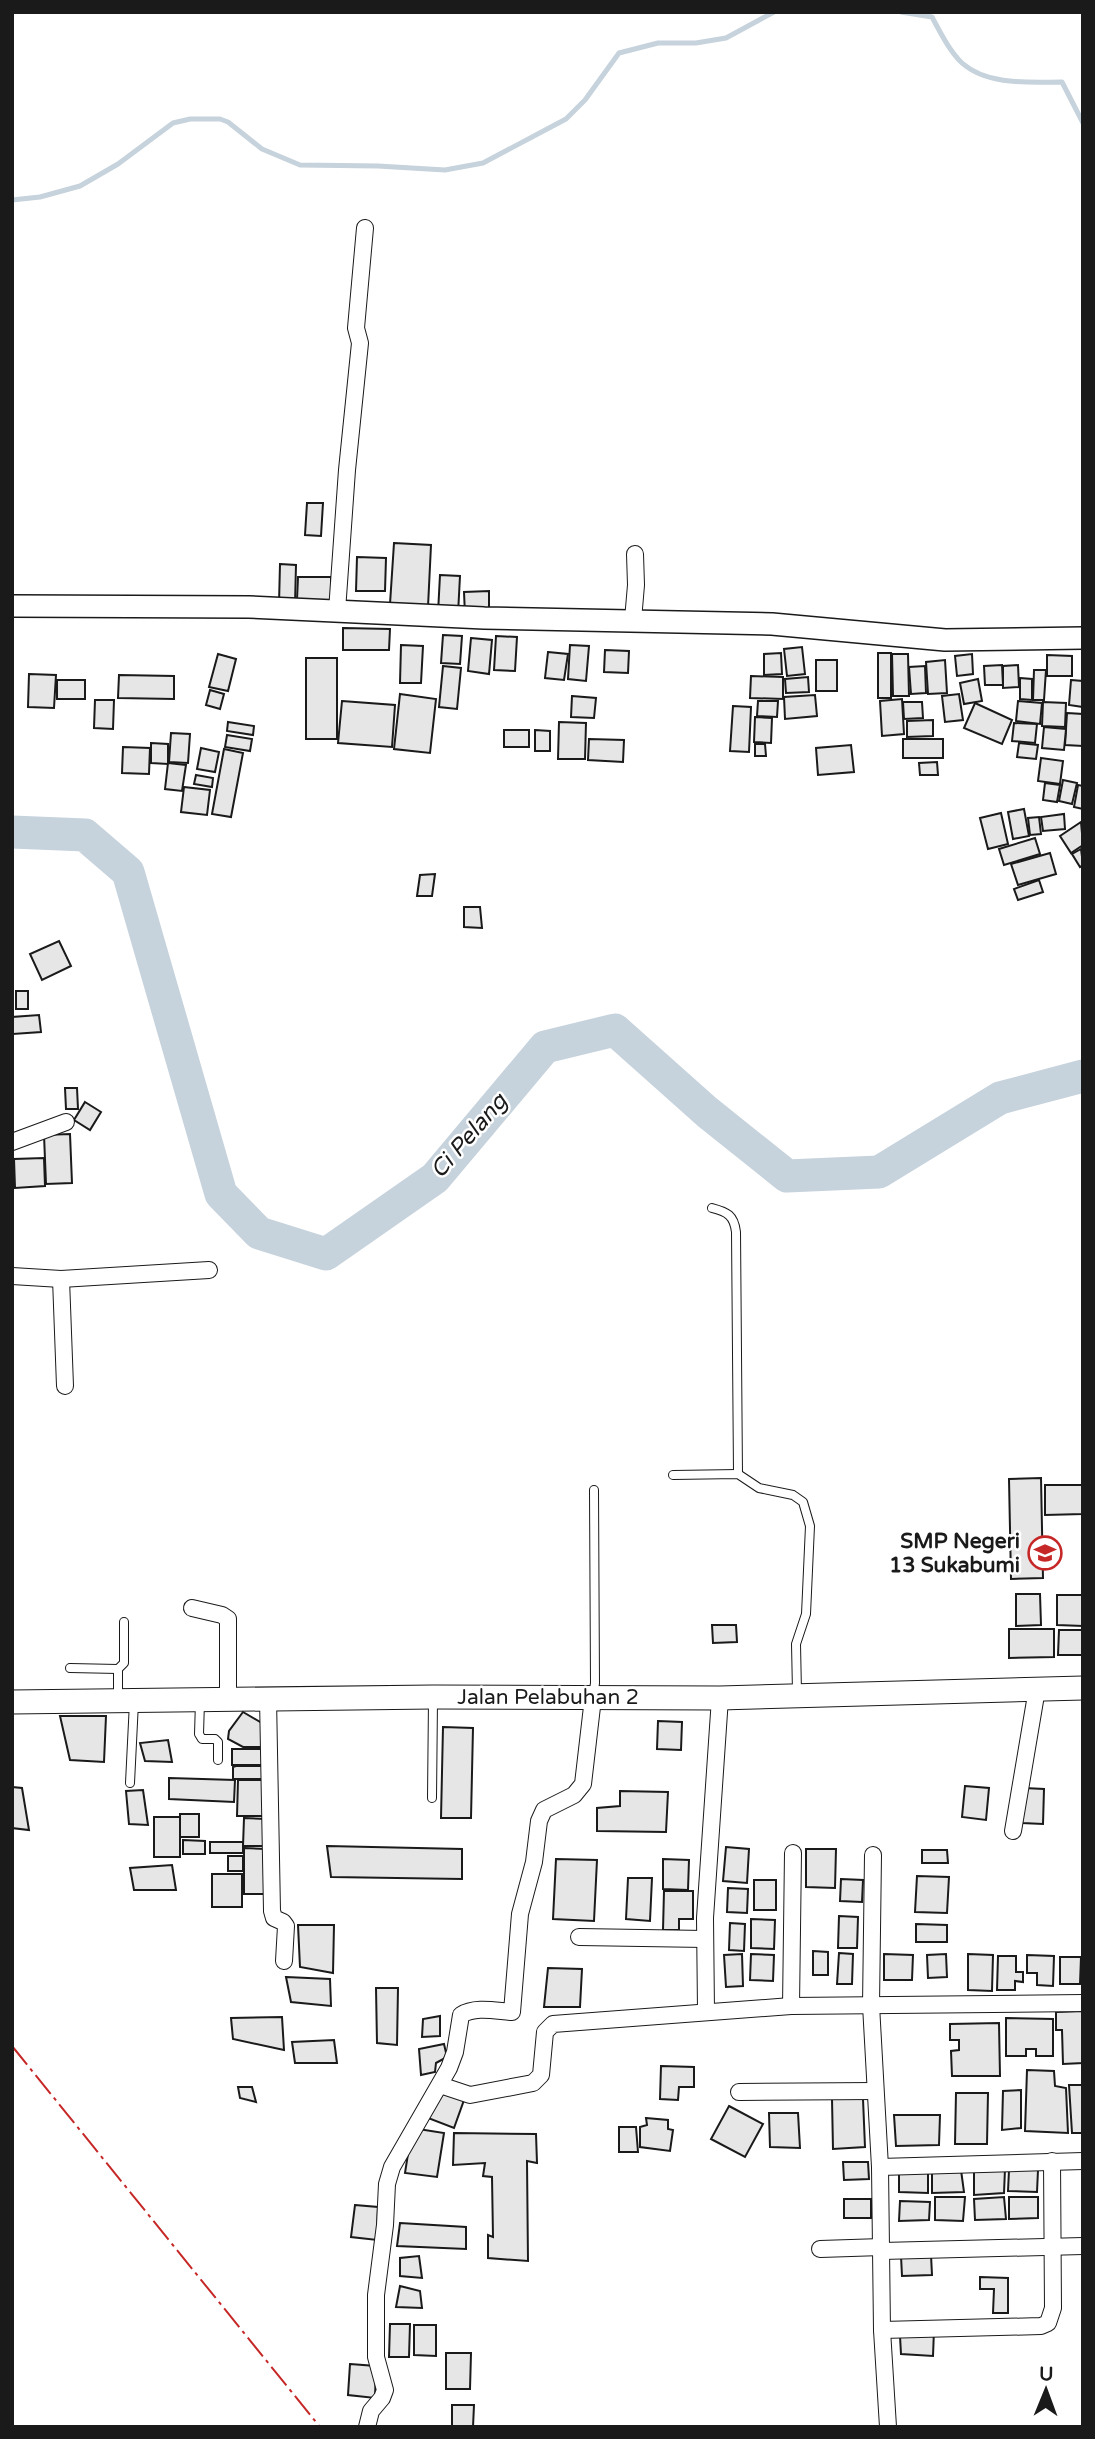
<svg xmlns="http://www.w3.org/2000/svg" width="1095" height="2439" viewBox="0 0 1095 2439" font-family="'Varela Round',sans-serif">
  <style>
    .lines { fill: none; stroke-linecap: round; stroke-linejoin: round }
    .stream { stroke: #c6d2dc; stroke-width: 5 }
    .river { stroke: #c6d2dc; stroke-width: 33 }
    .building { fill: #e6e6e6; stroke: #1a1a1a; stroke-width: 2 }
    .service-casing { stroke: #1a1a1a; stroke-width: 10 }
    .minor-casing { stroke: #1a1a1a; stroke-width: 18 }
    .tertiary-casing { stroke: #1a1a1a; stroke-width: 24 }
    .secondary-casing { stroke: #1a1a1a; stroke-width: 25 }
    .service { stroke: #fff; stroke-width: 8 }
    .minor { stroke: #fff; stroke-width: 16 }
    .tertiary { stroke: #fff; stroke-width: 21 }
    .secondary { stroke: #fff; stroke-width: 23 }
    .power { stroke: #c62828; stroke-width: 2; stroke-dasharray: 24 5 3.5 5; stroke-linecap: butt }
    .labels { text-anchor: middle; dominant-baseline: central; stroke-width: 5; stroke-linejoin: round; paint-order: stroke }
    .poi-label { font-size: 21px; font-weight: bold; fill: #1a1a1a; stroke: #fff; text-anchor: end }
    .street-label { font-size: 21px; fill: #1a1a1a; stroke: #fff }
    .water-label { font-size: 23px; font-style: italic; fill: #1a1a1a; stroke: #fff }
  </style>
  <rect width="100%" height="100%" fill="#fff"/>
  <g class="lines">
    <g class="stream">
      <path d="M901 12 932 17C940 32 950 52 962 63 988 86 1030 82 1062 82L1083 123"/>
      <path d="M12 200 40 197 80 186 118 164 173 123 190 119H220L228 122 262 149 300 165 378 166 445 170 483 163 566 119 585 100 619 53 658 43H696L726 38 774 12"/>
    </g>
    <path class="river" d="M12 832 85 835 128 872 221 1194 259 1233 326 1254 435 1178 545 1047 615 1030 707 1112 787 1176 879 1172 1000 1098 1083 1076"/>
  </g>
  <g class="building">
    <path d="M307 503H323L321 536 305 535Z"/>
    <path d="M394 543 431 545 428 607 390 604Z"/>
    <path d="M357 557 386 558 385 591H356Z"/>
    <path d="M280 564 296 565 295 604H279Z"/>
    <path d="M440 575 460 576 458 614 438 613Z"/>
    <path d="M298 577H331V600H297Z"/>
    <path d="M489 591V614L465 615 464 592Z"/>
    <path d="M343 628 390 629 389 650H343Z"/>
    <path d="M443 635 462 636 460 664 441 663Z"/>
    <path d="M496 636 517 637 515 671 494 670Z"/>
    <path d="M471 638 492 640 489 674 468 671Z"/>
    <path d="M401 645 423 646 421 683H400Z"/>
    <path d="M570 645 589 646 586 681 568 679Z"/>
    <path d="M802 647 805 674 787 676 784 649Z"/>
    <path d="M605 650 629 651 628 673 604 672Z"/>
    <path d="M548 652 568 654 564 680 545 678Z"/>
    <path d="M781 653 782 674 764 675V654Z"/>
    <rect x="878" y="653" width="13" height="45"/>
    <path d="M218 654 236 659 228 691 209 687Z"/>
    <path d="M892 654H908L909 696H893Z"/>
    <path d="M972 654 973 674 957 676 955 656Z"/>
    <path d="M1047 655 1072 656V676H1047Z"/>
    <rect x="306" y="658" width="31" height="81"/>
    <rect x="816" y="660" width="21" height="31"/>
    <path d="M945 660 947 693 928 694 926 662Z"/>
    <path d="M1002 665 1003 685H985L984 666Z"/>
    <path d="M1018 665 1019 687 1003 688V666Z"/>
    <path d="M443 666 461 668 457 709 439 707Z"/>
    <path d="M925 666 926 693 911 694 909 667Z"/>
    <path d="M1034 670H1046L1044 700H1033Z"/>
    <path d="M29 674 56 675 54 708 28 707Z"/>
    <path d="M119 675 174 676V699L118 698Z"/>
    <path d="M751 676 783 677V699L750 698Z"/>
    <path d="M808 677 809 692 786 693 785 679Z"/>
    <path d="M1020 678 1032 679V700L1020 699Z"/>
    <path d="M978 679 982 701 964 704 960 683Z"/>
    <rect x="57" y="680" width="28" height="19"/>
    <path d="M1071 680 1083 681V707L1069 705Z"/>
    <path d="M210 690 224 694 220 709 206 705Z"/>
    <path d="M400 694 436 699 430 753 394 749Z"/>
    <path d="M959 694 963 720 945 722 942 696Z"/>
    <path d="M815 695 817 716 785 719 784 697Z"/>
    <path d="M572 696 596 698 594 718 571 717Z"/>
    <path d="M902 699 904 734 882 736 880 701Z"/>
    <path d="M95 700H114L113 729 94 728Z"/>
    <path d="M342 701 395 705 392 747 338 743Z"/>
    <path d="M758 701H778L777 717 757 716Z"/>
    <path d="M1018 701 1042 703 1040 724 1016 721Z"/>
    <path d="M903 702H922L923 718 904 719Z"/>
    <path d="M1043 702 1066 703 1065 727 1042 726Z"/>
    <path d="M975 703 1012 720 1002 744 964 728Z"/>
    <path d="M733 706 751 707 749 752 730 751Z"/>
    <path d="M1067 713 1083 714V746L1065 745Z"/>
    <path d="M755 717 772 718 771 743 754 742Z"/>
    <path d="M933 720V736L907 737V721Z"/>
    <path d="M228 722 254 726 253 735 227 731Z"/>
    <path d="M559 722 586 723 585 759H558Z"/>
    <path d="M1014 723 1037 724 1035 743 1012 741Z"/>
    <path d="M1044 727 1066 729 1064 750 1042 748Z"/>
    <rect x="504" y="730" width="25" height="17"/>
    <path d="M535 730 550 731V751H535Z"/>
    <path d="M171 733 190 734 188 763 169 762Z"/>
    <path d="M227 735 252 739 250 751 225 747Z"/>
    <path d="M589 739 624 740 623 762 588 760Z"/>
    <rect x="903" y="739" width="40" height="19"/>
    <path d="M151 743 168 744V764L151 763Z"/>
    <path d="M1019 743 1038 745 1036 759 1017 757Z"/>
    <path d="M755 744H765L766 756H755Z"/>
    <path d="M851 745 854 772 818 775 816 748Z"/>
    <path d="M123 747 150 748 149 774 122 773Z"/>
    <path d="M201 748 219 752 215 772 197 769Z"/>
    <path d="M224 749 243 753 231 817 212 814Z"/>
    <path d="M1041 758 1063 761 1060 784 1038 781Z"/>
    <path d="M937 762 938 775H920L919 763Z"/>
    <path d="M168 763 186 765 182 791 165 789Z"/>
    <path d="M196 775 213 778 212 787 194 784Z"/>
    <path d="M1063 780 1077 783 1072 804 1059 801Z"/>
    <path d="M1045 783 1060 785 1057 802 1043 800Z"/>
    <path d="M1078 785 1083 786V809L1074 807Z"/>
    <path d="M184 787 210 790 207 815 181 812Z"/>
    <path d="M1024 809 1029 836 1013 839 1008 812Z"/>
    <path d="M1001 813 1008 844 988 849 980 818Z"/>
    <path d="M1064 814 1065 829 1043 831 1041 817Z"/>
    <path d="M1039 817 1041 834 1030 835 1028 818Z"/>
    <path d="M1081 822 1083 845 1071 853 1060 836Z"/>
    <path d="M1035 838 1040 854 1004 865 999 849Z"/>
    <path d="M1081 849 1083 865 1080 867 1072 854Z"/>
    <path d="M1050 853 1056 874 1018 885 1011 864Z"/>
    <path d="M435 874 432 896H417L420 875Z"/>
    <path d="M1039 880 1043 892 1018 900 1014 889Z"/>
    <path d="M464 907H480L482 928 464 927Z"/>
    <path d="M59 941 71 966 42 980 30 954Z"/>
    <rect x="16" y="991" width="12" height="18"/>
    <path d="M39 1015 41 1032 13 1034 12 1017Z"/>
    <path d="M65 1088H77L78 1109H66Z"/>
    <path d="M85 1102 101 1112 90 1130 74 1120Z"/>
    <path d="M70 1134 72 1183 46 1184 44 1135Z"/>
    <path d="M44 1158 45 1186 15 1188 14 1159Z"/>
    <path d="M1041 1478 1043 1578 1011 1579 1009 1479Z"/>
    <path d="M1045 1485H1083V1514L1045 1515Z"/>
    <path d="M1016 1594H1040L1041 1625 1016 1626Z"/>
    <path d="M1057 1595H1083V1626L1057 1625Z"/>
    <path d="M712 1625H736L737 1642 713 1643Z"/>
    <path d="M1009 1629H1054V1657L1009 1658Z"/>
    <path d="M1059 1630H1083V1655H1058Z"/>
    <path d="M243 1712 267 1726 266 1747H243L228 1739 229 1731Z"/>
    <path d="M60 1716H106L104 1762 70 1760Z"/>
    <path d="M658 1721 682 1722 681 1750 657 1749Z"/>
    <path d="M443 1727 473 1728 471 1818H441Z"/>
    <path d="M168 1740 172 1762 145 1761 140 1743Z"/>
    <rect x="232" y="1749" width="33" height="16"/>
    <path d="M236 1766H265V1779H233V1767Z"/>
    <path d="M169 1778 235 1780 234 1802 169 1799Z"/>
    <path d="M238 1780H266L265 1816H237Z"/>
    <path d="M965 1786 989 1788 986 1820 962 1817Z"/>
    <path d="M12 1787 22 1788 29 1830 12 1828Z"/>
    <path d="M1024 1788 1044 1789 1043 1824 1022 1823Z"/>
    <path d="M143 1790 148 1825 129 1824 126 1791Z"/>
    <path d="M620 1791 668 1792 666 1832 597 1831V1808L620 1806Z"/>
    <rect x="180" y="1814" width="19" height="23"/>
    <rect x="154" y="1817" width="26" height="40"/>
    <path d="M244 1818 266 1819 265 1846H243Z"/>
    <path d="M183 1840 205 1841V1854H183Z"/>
    <rect x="210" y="1842" width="33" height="11"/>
    <path d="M327 1846 462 1849V1879L331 1877Z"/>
    <path d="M726 1847 749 1849 747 1883 723 1881Z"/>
    <path d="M244 1848 266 1849 265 1894H244Z"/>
    <path d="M806 1849H836L835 1888 806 1887Z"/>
    <path d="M922 1850H947L948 1863H922Z"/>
    <rect x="228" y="1856" width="15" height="15"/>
    <path d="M556 1859 597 1860 594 1921 553 1919Z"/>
    <path d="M663 1859 689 1860 688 1890 663 1889Z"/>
    <path d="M172 1865 176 1890H134L130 1868Z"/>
    <rect x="212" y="1874" width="30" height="33"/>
    <path d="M917 1876 949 1877 947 1913 915 1912Z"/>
    <path d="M628 1878H652L650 1921 626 1919Z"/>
    <path d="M841 1879 863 1880 862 1902 840 1901Z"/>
    <rect x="754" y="1880" width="22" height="30"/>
    <path d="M728 1888 748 1889 747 1913 727 1912Z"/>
    <path d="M664 1891H693V1919H679V1930H663Z"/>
    <path d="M839 1916 858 1917 857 1948H838Z"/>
    <path d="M751 1919 775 1920 774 1949 751 1948Z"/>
    <path d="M730 1923 745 1924 744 1951 729 1950Z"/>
    <path d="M916 1924 947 1925V1942H916Z"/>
    <path d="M298 1925H334L333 1973 300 1967Z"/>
    <path d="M813 1951 828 1952V1975H813Z"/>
    <path d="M839 1953 853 1954 852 1984H837Z"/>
    <path d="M742 1954 743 1986 726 1987 724 1955Z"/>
    <path d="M751 1954 774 1955 773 1981 750 1980Z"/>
    <path d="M884 1954 913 1955 912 1980H884Z"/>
    <path d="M946 1954 947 1977 928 1978 927 1955Z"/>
    <path d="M968 1954 993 1955 992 1991 968 1990Z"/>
    <path d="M1027 1955 1054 1956 1053 1986 1037 1985V1973H1027Z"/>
    <path d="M998 1956H1016V1972H1023V1982L1015 1981V1990H997Z"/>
    <path d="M1060 1957H1081L1080 1984H1060Z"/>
    <path d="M548 1968 582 1969 580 2007H544Z"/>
    <path d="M286 1977 330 1979 331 2006 291 2002Z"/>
    <path d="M376 1988H398L397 2045 377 2043Z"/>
    <path d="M1083 2011V2063L1063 2064 1062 2030H1056V2012Z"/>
    <path d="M440 2016V2036L422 2037 423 2019Z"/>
    <path d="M282 2017 284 2050 233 2039 231 2018Z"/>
    <path d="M1006 2018 1053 2019V2056H1036V2049H1026V2056H1006Z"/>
    <path d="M999 2023 1000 2076H952L951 2051 959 2050V2040H950V2024Z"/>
    <path d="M334 2040 337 2063H295L292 2042Z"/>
    <path d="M444 2044 447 2057 436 2063 435 2072 421 2075 419 2049Z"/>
    <path d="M661 2066 694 2067V2087H679L678 2100 660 2099Z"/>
    <path d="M1027 2070 1054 2071 1055 2086 1066 2088 1068 2133 1025 2131Z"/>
    <path d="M1069 2085H1083V2133H1072Z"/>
    <path d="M238 2087H252L256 2102 240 2098Z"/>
    <path d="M439 2090 464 2100 454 2128 428 2118Z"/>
    <path d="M1021 2090V2128L1002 2130 1003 2091Z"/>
    <path d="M956 2093H988L987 2144H955Z"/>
    <path d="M832 2099H863L865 2147 833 2149Z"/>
    <path d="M729 2106 763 2124 745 2157 711 2139Z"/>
    <path d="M769 2113H798L800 2148 770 2147Z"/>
    <path d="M894 2115H940L939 2145 896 2146Z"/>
    <path d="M646 2118 668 2120V2129L673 2130 670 2151 640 2147V2127L647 2125Z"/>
    <path d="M619 2127H636L638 2152H619Z"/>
    <path d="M412 2128 444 2133 437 2177 405 2173Z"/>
    <path d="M454 2133 536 2134 537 2163 527 2161 528 2261 488 2258V2235L493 2237 492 2177 483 2176 485 2163 453 2165Z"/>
    <path d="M843 2162H868L869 2179 844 2180Z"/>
    <path d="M1005 2169 1004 2193 974 2195V2170Z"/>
    <path d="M928 2170V2193L899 2192V2172Z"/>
    <path d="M961 2170 964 2192 932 2193V2171Z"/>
    <path d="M1009 2170H1038L1037 2192 1008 2191Z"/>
    <path d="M935 2197H965L963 2221 935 2220Z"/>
    <path d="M1004 2197 1006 2219 975 2220 974 2199Z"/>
    <path d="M1009 2197H1038V2218L1009 2219Z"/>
    <rect x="844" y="2199" width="27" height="19"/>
    <path d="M900 2201 930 2202 929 2220 899 2221Z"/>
    <path d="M355 2205 378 2207 377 2240 351 2237Z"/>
    <path d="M400 2223 466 2227V2249L397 2246Z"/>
    <path d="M931 2255 932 2275 902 2276 901 2256Z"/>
    <path d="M419 2256 422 2278 400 2276V2258Z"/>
    <path d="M980 2277 1008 2278V2313H993L994 2289H980Z"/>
    <path d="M400 2286 420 2291 422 2308 396 2307Z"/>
    <path d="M390 2324H410L409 2357H389Z"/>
    <path d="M414 2325H436V2356L414 2355Z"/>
    <path d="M934 2330 933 2356 901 2354 900 2336Z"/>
    <path d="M446 2353H471L470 2389H446Z"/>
    <path d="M350 2364 376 2366 375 2398 348 2395Z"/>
    <path d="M452 2405H474L473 2427H452Z"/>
  </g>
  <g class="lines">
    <defs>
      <g id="service">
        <path d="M712 1208C727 1212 734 1215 736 1232L738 1474"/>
        <path d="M673 1475 738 1474 759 1488 793 1495 803 1502 810 1526 806 1614 796 1644 797 1692"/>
        <path d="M70 1668 118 1669"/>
        <path d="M593 1697 595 1683 594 1490"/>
        <path d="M118 1699V1669L124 1663V1622"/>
        <path d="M200 1701 199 1734 202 1739H215L218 1742V1760"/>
        <path d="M130 1783 134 1702"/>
        <path d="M432 1798 433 1700"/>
      </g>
      <g id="minor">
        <path d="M337 611 347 470 360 343 356 328 365 228"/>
        <path d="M633 620 636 585 635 554"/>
        <path d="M12 1142 66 1122"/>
        <path d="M12 1276 61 1279 209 1270"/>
        <path d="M61 1279 65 1386"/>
        <path d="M192 1608 222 1615 228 1619V1698"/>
        <path d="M268 1698 272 1911 274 1918 283 1922 286 1926 284 1961"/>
        <path d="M1013 1831 1037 1689"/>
        <path d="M873 1855 871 2005 880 2167 882 2330 888 2427"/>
        <path d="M579 1937 705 1939"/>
        <path d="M791 2006 793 1853"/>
        <path d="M706 2011 705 1918 720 1698"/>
        <path d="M440 2085 470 2095 533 2083 541 2075 545 2032 553 2024 791 2006 1083 2003"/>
        <path d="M739 2092 875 2091"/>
        <path d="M880 2167 1083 2161"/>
        <path d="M820 2249 882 2247"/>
        <path d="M882 2251 1083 2246"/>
        <path d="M882 2330 1041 2326 1048 2323 1053 2308 1052 2161"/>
        <path d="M367 2427 371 2411 382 2398 385 2390 376 2357V2295L385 2225 387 2184 392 2167 449 2068 455 2052 461 2015C475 2006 496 2011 512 2012L520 1914 534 1862 539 1821 544 1810 574 1795 583 1784 593 1698"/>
      </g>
      <path id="tertiary" d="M12 606 249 607 484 618 772 624 945 640 1083 638"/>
      <path id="secondary" d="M12 1702 433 1697 720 1698 1083 1688"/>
    </defs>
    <use href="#service" class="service-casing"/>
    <use href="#minor" class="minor-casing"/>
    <use href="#tertiary" class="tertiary-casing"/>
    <use href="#secondary" class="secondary-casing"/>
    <use href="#service" class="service"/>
    <use href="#minor" class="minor"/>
    <use href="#tertiary" class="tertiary"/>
    <use href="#secondary" class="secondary"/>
    <path class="power" d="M12 2046 320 2427"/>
  </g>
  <defs>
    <symbol id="school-ring" viewBox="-11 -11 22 22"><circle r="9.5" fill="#fff" stroke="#c62828" stroke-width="1.5"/><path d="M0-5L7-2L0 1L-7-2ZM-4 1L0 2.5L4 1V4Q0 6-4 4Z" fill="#c62828"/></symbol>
  </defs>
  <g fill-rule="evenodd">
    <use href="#school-ring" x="1026" y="1534" width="38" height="38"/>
  </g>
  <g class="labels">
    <g class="poi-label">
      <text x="1020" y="1541">SMP Negeri<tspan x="1020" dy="24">13 Sukabumi</tspan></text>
    </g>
    <g class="street-label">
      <text x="548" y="1697">Jalan Pelabuhan 2</text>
    </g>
    <g class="water-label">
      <text transform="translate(469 1136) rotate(-49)">Ci Pelang</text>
    </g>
  </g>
  <rect width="1095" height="2439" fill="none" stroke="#1a1a1a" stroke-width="28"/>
  <g transform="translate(1046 2390) rotate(1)" stroke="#ffffff" stroke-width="5" paint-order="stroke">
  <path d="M0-5L12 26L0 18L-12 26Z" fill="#1a1a1a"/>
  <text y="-10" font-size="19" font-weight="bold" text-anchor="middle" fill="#1a1a1a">U</text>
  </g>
</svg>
